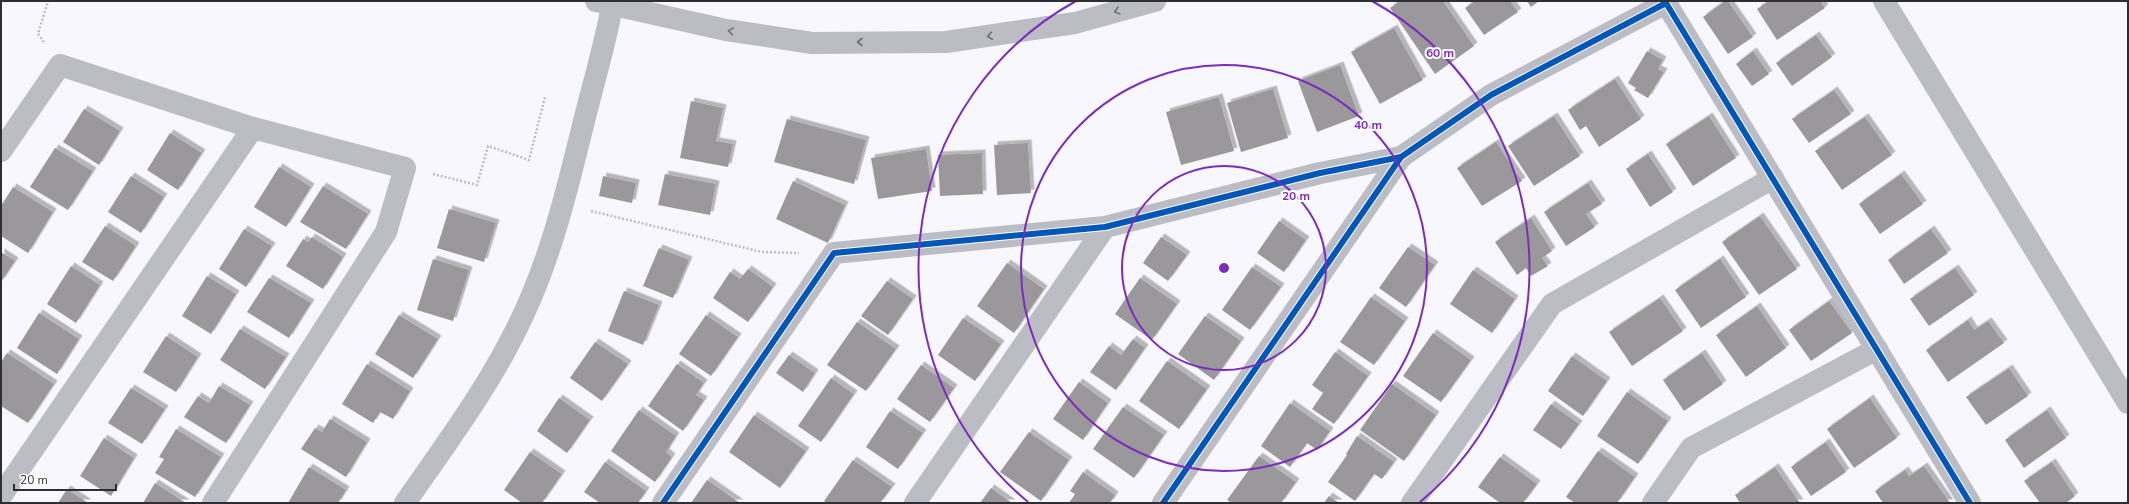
<svg xmlns="http://www.w3.org/2000/svg" width="2129" height="504" viewBox="0 0 2129 504" font-family="'Nunito Sans',sans-serif">
  <style>
    .building { fill: #9a989a; filter: url(#shadow) }
    .lines { fill: none; stroke-linecap: round; stroke-linejoin: round }
    .path { stroke: #bcbcc2; stroke-width: 2.5; stroke-dasharray: 2 2; stroke-linecap: butt }
    .minor { stroke: #bcbcc5; stroke-width: 22 }
    .tertiary { stroke: #bcbcc5; stroke-width: 22 }
    .cycleway-casing { stroke: #fff; stroke-width: 8 }
    .cycleway { stroke: #0057b8; stroke-width: 6 }
    .oneway { stroke: #6e6e75 }
    .ring { fill: none; stroke: #7b2cbf; stroke-width: 2 }
    .centre { fill: #7b2cbf; stroke: #fff; stroke-width: 2 }
    .ring-label { font-size: 12px; text-anchor: middle; font-weight: bold; fill: #7b2cbf; stroke: #fff; stroke-width: 4; stroke-linejoin: round; paint-order: stroke }
  </style>
  <defs>
    <filter id="shadow"><feDropShadow dx="3.5" dy="-3.5" stdDeviation="0" flood-color="#0004"/></filter>
  </defs>
  <rect width="100%" height="100%" fill="#f7f7fd"/>
  <g class="building">
    <path d="M1400 1H1443L1474 46 1435 74 1390 8Z"/>
    <path d="M1475 1H1510L1518 12 1484 35 1465 8Z"/>
    <path d="M1527 1H1539L1531 7Z"/>
    <path d="M1725 1H1728L1753 37 1728 54 1703 17Z"/>
    <path d="M1769 1H1820L1825 8 1777 40 1757 9Z"/>
    <path d="M1394 28 1423 80 1380 104 1351 52Z"/>
    <path d="M1816 35 1832 57 1792 86 1776 63Z"/>
    <path d="M1647 51 1663 60 1658 69 1664 72 1648 98 1634 90 1636 88 1628 83Z"/>
    <path d="M1753 51 1769 74 1752 86 1736 64Z"/>
    <path d="M1340 65 1359 116 1317 132 1298 81Z"/>
    <path d="M1615 79 1641 119 1599 147 1586 126 1580 130 1568 110Z"/>
    <path d="M1273 89 1288 138 1241 152 1227 103Z"/>
    <path d="M1834 90 1851 114 1809 143 1792 119Z"/>
    <path d="M1219 97 1234 151 1181 165 1166 112Z"/>
    <path d="M691 101 723 108 716 141 733 144 728 167 680 158Z"/>
    <path d="M84 109 120 131 99 165 63 142Z"/>
    <path d="M1554 116 1580 156 1534 186 1508 146Z"/>
    <path d="M1709 116 1736 158 1693 186 1666 144Z"/>
    <path d="M1865 117 1892 155 1842 190 1815 151Z"/>
    <path d="M787 119 866 140 854 184 774 162Z"/>
    <path d="M170 133 202 153 178 190 147 170Z"/>
    <path d="M1496 142 1522 181 1482 206 1457 168Z"/>
    <path d="M1028 143 1031 193 997 195 994 145Z"/>
    <path d="M55 148 93 171 68 210 30 187Z"/>
    <path d="M926 149 932 191 878 199 871 158Z"/>
    <path d="M982 153 983 194 940 196 938 155Z"/>
    <path d="M1648 154 1673 192 1650 207 1626 169Z"/>
    <path d="M279 167 311 187 286 227 254 207Z"/>
    <path d="M665 174 716 184 710 215 658 205Z"/>
    <path d="M1901 174 1923 204 1880 234 1859 204Z"/>
    <path d="M131 176 164 197 141 233 108 212Z"/>
    <path d="M603 176 636 183 632 203 599 196Z"/>
    <path d="M793 181 845 205 828 243 776 219Z"/>
    <path d="M1588 183 1602 204 1586 214 1595 227 1566 246 1544 212Z"/>
    <path d="M323 186 368 214 346 249 300 222Z"/>
    <path d="M13 187 53 212 28 253 1 236V206Z"/>
    <path d="M449 209 496 223 484 262 437 248Z"/>
    <path d="M1760 216 1797 269 1759 295 1722 242Z"/>
    <path d="M1531 218 1552 251 1542 258 1548 266 1531 276 1526 268 1517 275 1495 242Z"/>
    <path d="M1279 221 1306 240 1284 272 1257 253Z"/>
    <path d="M105 226 136 246 113 281 82 262Z"/>
    <path d="M244 229 272 246 246 287 219 269Z"/>
    <path d="M1931 229 1948 253 1904 284 1888 260Z"/>
    <path d="M312 237 343 257 323 289 286 266 303 239 308 242Z"/>
    <path d="M1161 237 1187 255 1168 281 1143 263Z"/>
    <path d="M1408 247 1435 265 1406 307 1379 288Z"/>
    <path d="M659 248 689 260 673 298 643 286Z"/>
    <path d="M1 252 15 261 1 282Z"/>
    <path d="M433 259 469 270 453 321 417 310Z"/>
    <path d="M1720 259 1746 297 1701 328 1675 290Z"/>
    <path d="M1007 263 1044 289 1014 333 977 306Z"/>
    <path d="M71 266 100 285 76 323 47 304Z"/>
    <path d="M1252 267 1281 287 1250 330 1222 310Z"/>
    <path d="M1955 268 1974 295 1929 326 1910 299Z"/>
    <path d="M748 269 773 287 748 322 713 298 730 272 740 279Z"/>
    <path d="M1473 270 1515 299 1492 333 1450 304Z"/>
    <path d="M207 276 236 294 211 334 182 316Z"/>
    <path d="M269 278 311 303 289 338 247 312Z"/>
    <path d="M1140 278 1177 304 1152 340 1115 314Z"/>
    <path d="M887 281 913 299 888 335 861 316Z"/>
    <path d="M624 291 659 305 643 345 608 331Z"/>
    <path d="M1371 297 1405 321 1374 365 1340 342Z"/>
    <path d="M1660 298 1683 331 1632 366 1609 332Z"/>
    <path d="M1829 301 1852 333 1811 361 1789 330Z"/>
    <path d="M1757 306 1786 348 1746 377 1716 335Z"/>
    <path d="M39 313 79 339 57 374 17 348Z"/>
    <path d="M399 315 438 339 413 378 375 354Z"/>
    <path d="M706 315 738 337 711 376 679 354Z"/>
    <path d="M1205 316 1241 341 1214 380 1178 354Z"/>
    <path d="M963 318 1001 344 975 381 938 355Z"/>
    <path d="M1968 320 1974 330 1988 321 2004 343 1948 382 1926 350Z"/>
    <path d="M857 322 896 349 866 391 827 365Z"/>
    <path d="M240 329 286 357 265 389 220 360Z"/>
    <path d="M1433 333 1471 360 1441 402 1403 376Z"/>
    <path d="M166 336 198 357 176 392 143 372Z"/>
    <path d="M1133 339 1145 348 1116 390 1090 372 1109 346 1121 355Z"/>
    <path d="M595 342 628 364 602 401 570 378Z"/>
    <path d="M1335 352 1368 376 1334 424 1312 409 1323 393 1312 385Z"/>
    <path d="M7 353 54 384 28 423 1 406V362Z"/>
    <path d="M1702 353 1723 384 1684 411 1663 380Z"/>
    <path d="M789 355 815 373 803 392 776 373Z"/>
    <path d="M1572 356 1607 381 1583 416 1548 391Z"/>
    <path d="M1167 361 1207 389 1179 429 1139 401Z"/>
    <path d="M367 364 410 391 393 419 380 412 373 423 342 404Z"/>
    <path d="M677 364 704 383 696 395 704 400 683 431 648 406Z"/>
    <path d="M921 365 954 388 930 422 897 399Z"/>
    <path d="M2009 368 2028 396 1986 425 1966 397Z"/>
    <path d="M831 378 854 394 821 442 798 426Z"/>
    <path d="M1079 382 1108 403 1083 440 1053 419Z"/>
    <path d="M1392 384 1436 415 1404 461 1360 430Z"/>
    <path d="M219 386 250 405 226 443 184 417 198 396 209 403Z"/>
    <path d="M131 388 165 409 142 444 108 423Z"/>
    <path d="M1627 392 1668 421 1638 464 1597 436Z"/>
    <path d="M559 398 590 420 567 453 537 431Z"/>
    <path d="M1870 398 1897 438 1854 468 1827 429Z"/>
    <path d="M1290 403 1330 431 1317 450 1307 443 1290 467 1261 446Z"/>
    <path d="M1551 404 1579 424 1561 449 1533 430Z"/>
    <path d="M1123 407 1164 435 1134 478 1093 449Z"/>
    <path d="M639 410 676 436 666 452 672 457 655 482 611 451Z"/>
    <path d="M2047 410 2066 438 2024 468 2005 440Z"/>
    <path d="M890 411 923 433 898 469 866 447Z"/>
    <path d="M754 415 806 451 780 488 729 452Z"/>
    <path d="M330 419 367 442 346 477 301 449 315 428 322 432Z"/>
    <path d="M176 429 221 457 195 497 155 473 164 459 159 457Z"/>
    <path d="M1029 432 1069 460 1041 501 1000 472Z"/>
    <path d="M1357 436 1394 462 1382 479 1374 474 1355 501 1328 482 1347 455 1346 454Z"/>
    <path d="M104 438 134 458 111 496 80 476Z"/>
    <path d="M1826 442 1846 472 1811 496 1791 467Z"/>
    <path d="M1598 451 1635 477 1617 503H1575L1566 497Z"/>
    <path d="M530 452 562 474 542 503H522L504 490Z"/>
    <path d="M1259 456 1296 482 1281 503H1232L1227 500Z"/>
    <path d="M1500 457 1537 484 1523 503H1500L1478 487Z"/>
    <path d="M853 460 892 487 880 503H827L824 501Z"/>
    <path d="M605 462 646 491 638 503H600L584 492Z"/>
    <path d="M2052 462 2075 496 2066 503H2040L2024 481Z"/>
    <path d="M1924 466 1950 503H1883L1875 491 1905 470 1909 476Z"/>
    <path d="M309 467 346 490 338 503H288Z"/>
    <path d="M1775 467 1800 503H1740L1735 495Z"/>
    <path d="M1083 472 1115 495 1110 503H1069L1075 494 1070 491Z"/>
    <path d="M707 480 740 503H691Z"/>
    <path d="M155 483 186 503H143Z"/>
    <path d="M991 488 1012 503H980Z"/>
    <path d="M67 489 88 503H58Z"/>
    <path d="M1329 496 1339 503H1324Z"/>
  </g>
  <g class="lines">
    <g class="path">
      <path d="M44 42 38 34 48 1"/>
      <path d="M433 174 477 185 488 146 529 160 545 97"/>
      <path d="M591 211 762 252 799 253"/>
    </g>
    <g class="minor">
      <path d="M1 151 60 65 253 128 405 168 386 232 213 503"/>
      <path d="M1 496 253 128"/>
      <path d="M663 503 834 253 1105 227 1320 173 1401 157"/>
      <path d="M915 503 1105 227"/>
      <path d="M1163 503 1401 157 1491 95 1666 3 1970 503"/>
      <path d="M1412 503 1552 304 1773 178"/>
      <path d="M1653 503 1691 448 1877 349"/>
    </g>
    <g class="tertiary">
      <path d="M596 1 726 30 812 43 946 42 1075 23 1155 1"/>
      <path d="M1884 1 2128 403"/>
      <path d="M405 503C448 441 494 380 525 311 553 250 568 186 584 121 594 81 606 41 613 1"/>
    </g>
    <defs>
      <g id="cycleway">
        <path d="M663 503 834 253 1105 227 1320 173 1401 157"/>
        <path d="M1163 503 1401 157 1491 95 1666 3 1970 503"/>
      </g>
    </defs>
    <use href="#cycleway" class="cycleway-casing"/>
    <use href="#cycleway" class="cycleway"/>
  </g>
  <defs><path id="oneway-chevron" d="M-2-3.5L2.5 0L-2 3.5" fill="none" stroke-width="1.6" stroke-linecap="round" stroke-linejoin="round"/></defs>
  <g class="oneway">
    <use href="#oneway-chevron" transform="translate(1117 11) rotate(165)"/>
    <use href="#oneway-chevron" transform="translate(731 31) rotate(-171)"/>
    <use href="#oneway-chevron" transform="translate(990 36) rotate(172)"/>
    <use href="#oneway-chevron" transform="translate(860 42) rotate(180)"/>
  </g>
  <g class="ring">
    <circle cx="1224" cy="268" r="102"/>
    <circle cx="1224" cy="268" r="203"/>
    <path d="M1028 502A305 305 0 0 1 1076 1M1372 1A305 305 0 0 1 1420 502"/>
  </g>
  <circle cx="1224" cy="268" r="6" class="centre"/>
  <g class="ring-label">
    <text x="1440" y="57">60 m</text>
    <text x="1368" y="129">40 m</text>
    <text x="1296" y="200">20 m</text>
  </g>
  <rect width="2129" height="504" fill="none" stroke="#2f2f33" stroke-width="4"/>
  <path d="M14 484v6h102v-6" fill="none" stroke="#2f2f33" stroke-width="2"/>
  <text x="20" y="484" font-size="12" fill="#2f2f33" stroke="#ffffff" stroke-width="3" paint-order="stroke">20 m</text>
</svg>
